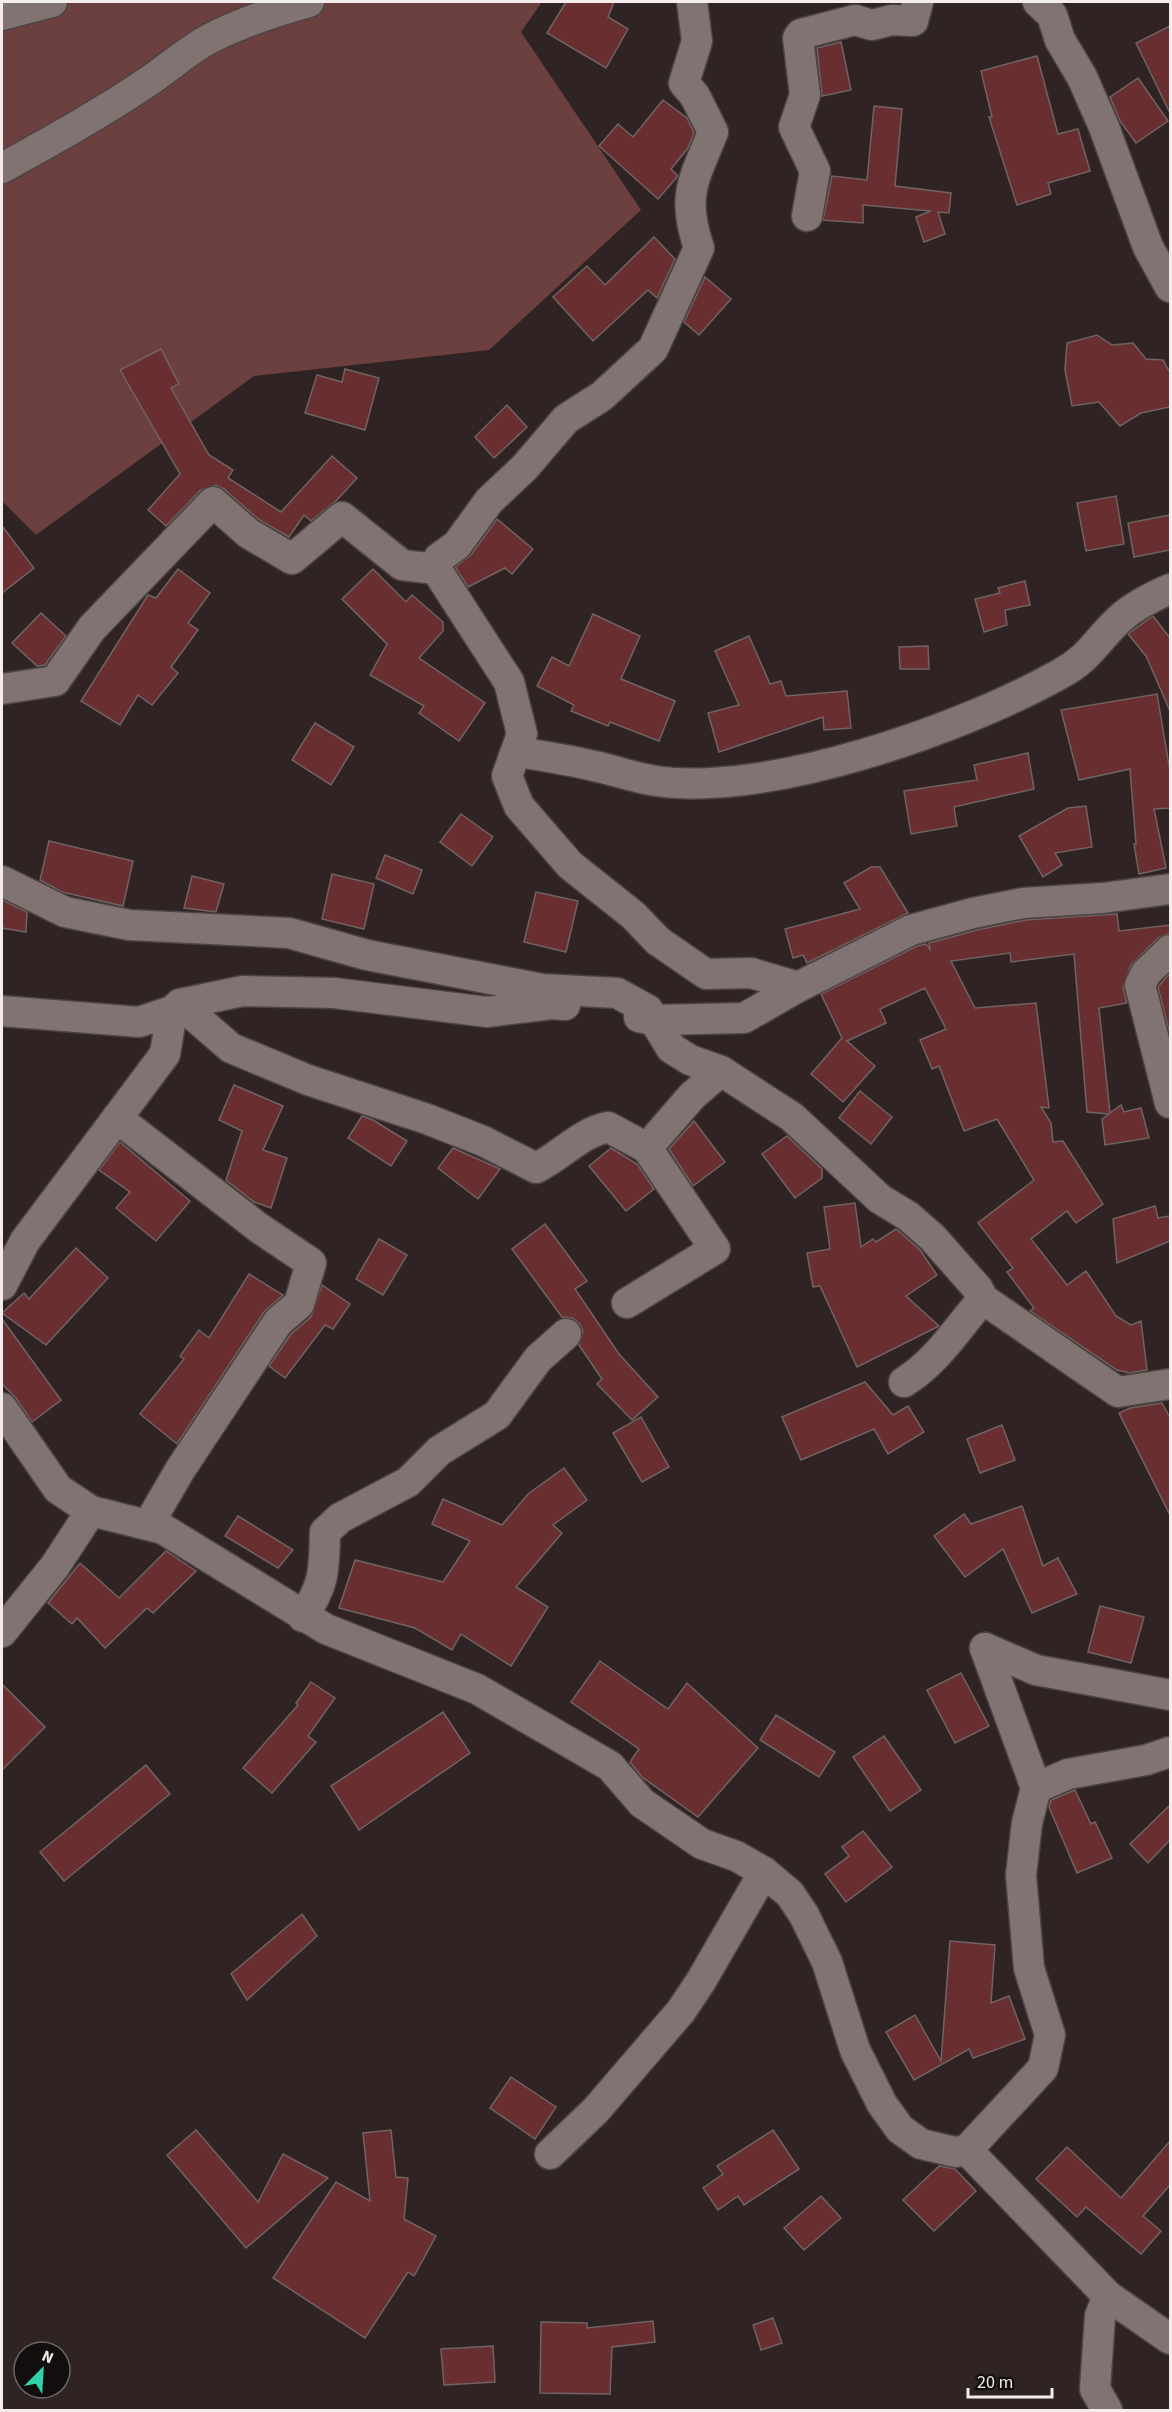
<svg xmlns="http://www.w3.org/2000/svg" width="1172" height="2412" viewBox="0 0 1172 2412" font-family="'Source Sans 3',sans-serif">
  <style>
    .green { fill: #6b403f }
    .building { fill: #692f30; stroke: #716363; stroke-width: 1.5 }
    .lines { fill: none; stroke-linecap: round; stroke-linejoin: round }
    .minor-casing { stroke: #4c4343; stroke-width: 33 }
    .minor { stroke: #807372; stroke-width: 30 }
  </style>
  <rect width="100%" height="100%" fill="#2f2423"/>
  <path class="green" d="M2 2H542L521 32 641 210 489 350 254 376 36 535 2 501Z"/>
  <g class="building">
    <path d="M566 2H614L608 17 628 29 606 68 547 33Z"/>
    <path d="M1170 26V113L1136 43Z"/>
    <path d="M841 42 851 90 822 96 817 48Z"/>
    <path d="M1037 56 1058 134 1078 129 1090 171 1048 183 1051 194 1017 205 989 117H992L981 71Z"/>
    <path d="M1138 78 1168 121 1136 143 1120 121 1110 97Z"/>
    <path d="M663 100 687 118 694 133 688 148 671 169 678 176 658 199 599 146 618 124 633 137Z"/>
    <path d="M874 106 902 109 895 186 951 193 949 213 938 212 945 234 924 242 916 217 931 211 863 205V223L823 220 832 176 867 180Z"/>
    <path d="M654 237 675 259 657 298 648 290 593 341 553 297 587 266 605 285Z"/>
    <path d="M705 277 731 299 699 335 684 322Z"/>
    <path d="M1097 335 1112 345 1133 343 1146 359 1163 360 1170 373V407L1141 413 1120 426 1099 402 1072 406 1065 370 1067 343Z"/>
    <path d="M161 349 179 384 171 388 209 455 233 470 228 478 281 512 332 456 357 478 336 501 311 521 304 515 289 537 258 519 224 489 216 485 201 490 166 526 148 510 180 474 120 370Z"/>
    <path d="M345 369 379 378 365 430 305 413 317 375 342 382Z"/>
    <path d="M507 405 527 427 494 458 475 437Z"/>
    <path d="M1116 496 1124 544 1086 551 1077 503Z"/>
    <path d="M1170 515V550L1134 557 1128 523Z"/>
    <path d="M497 519 533 549 512 574 505 568 468 587 455 567 471 555Z"/>
    <path d="M2 526 34 568 2 593Z"/>
    <path d="M178 569 210 593 188 623 198 630 171 667 178 673 152 705 138 695 120 725 81 701 148 595 156 598Z"/>
    <path d="M373 569 406 602 412 595 443 622V631L419 658 485 703 459 741 419 713 424 706 370 675 387 644 342 599Z"/>
    <path d="M1025 581 1030 605 1005 610 1007 625 984 632 975 599 1000 593 998 588Z"/>
    <path d="M41 613 66 636 45 665 37 666 12 643Z"/>
    <path d="M593 614 640 636 621 679 675 701 659 741 610 722 608 726 571 711 574 705 537 686 552 657 569 666Z"/>
    <path d="M1153 616 1170 638V711L1146 656 1128 634Z"/>
    <path d="M749 636 770 684 781 681 786 696 847 691 851 728 824 730 823 717 719 752 708 713 739 705 715 651Z"/>
    <path d="M928 646 929 669H900L899 647Z"/>
    <path d="M1157 694 1170 771V808L1154 809 1166 868 1139 874 1134 844H1136L1130 769 1079 780 1061 710Z"/>
    <path d="M315 723 354 747 331 785 292 760Z"/>
    <path d="M1028 753 1034 789 954 807 957 826 911 834 904 791 977 780 974 765Z"/>
    <path d="M1086 806 1092 847 1055 853 1062 865 1043 877 1019 836 1068 808Z"/>
    <path d="M461 814 493 837 472 866 440 842Z"/>
    <path d="M49 841 133 861 123 906 62 892 40 880Z"/>
    <path d="M385 855 422 870 413 894 376 878Z"/>
    <path d="M871 867H880L908 913 807 963 803 955 793 958 785 929 860 909 844 883Z"/>
    <path d="M332 874 374 884 364 929 322 919Z"/>
    <path d="M192 876 224 884 216 912 184 908Z"/>
    <path d="M536 892 578 901 566 952 524 942Z"/>
    <path d="M2 900 27 912 26 932 2 928Z"/>
    <path d="M1117 914 1119 931 1170 925V933L1158 938 1131 965 1123 988 1127 1003 1099 1008 1110 1113 1121 1105 1124 1112 1141 1108 1149 1138 1105 1145 1102 1119 1109 1114 1087 1112 1074 954 1011 962 1010 953 951 961 975 1008 1036 1003 1049 1108 1041 1107 1051 1123 1053 1142 1063 1141 1103 1204 1076 1223 1067 1211 1031 1239 1067 1285 1086 1271 1116 1316 1131 1325 1141 1321 1147 1370 1129 1373 1117 1370 1030 1311 1034 1308 1007 1272 1013 1268 978 1223 1034 1180 997 1119 964 1131 939 1066 932 1069 920 1040 946 1029 925 988 880 1009 886 1023 847 1041 875 1066 843 1102 811 1074 842 1038 821 994 917 946 926 944 930 949 929 943 977 930 1025 920Z"/>
    <path d="M1170 973V1035L1158 987Z"/>
    <path d="M234 1085 283 1106 263 1150 287 1158 271 1208 254 1202 226 1180 242 1131 219 1120Z"/>
    <path d="M860 1091 892 1117 871 1144 839 1118Z"/>
    <path d="M362 1116 373 1120 407 1141 391 1166 348 1138Z"/>
    <path d="M694 1121 725 1162 693 1186 669 1149Z"/>
    <path d="M787 1136 822 1169V1178L795 1198 762 1154Z"/>
    <path d="M120 1142 190 1201 156 1241 116 1208 130 1192 99 1170Z"/>
    <path d="M453 1148 500 1169 478 1199 438 1168Z"/>
    <path d="M611 1148 637 1164 654 1189 626 1211 589 1166Z"/>
    <path d="M855 1203 861 1247 873 1239 876 1242 896 1229 920 1250 937 1275 906 1296 939 1326 857 1367 820 1286 813 1287 807 1253 830 1249 824 1207Z"/>
    <path d="M1155 1206 1158 1218 1170 1216V1241L1117 1263 1113 1219Z"/>
    <path d="M545 1224 587 1281 575 1289 619 1354 658 1397 632 1420 597 1384 602 1379 579 1345 583 1331 579 1323 572 1318 562 1317 512 1249Z"/>
    <path d="M379 1239 407 1255 383 1295 356 1279Z"/>
    <path d="M76 1248 108 1278 46 1345 2 1313 24 1293 29 1299Z"/>
    <path d="M249 1274 283 1295 264 1312 177 1444 140 1414 184 1359 180 1356 199 1330 209 1338Z"/>
    <path d="M322 1285 350 1304 333 1329 325 1325 285 1378 269 1366 291 1334 311 1317Z"/>
    <path d="M2 1319 61 1400 32 1422 16 1398 2 1384Z"/>
    <path d="M865 1382 893 1415 908 1406 924 1432 888 1454 874 1429 801 1460 782 1417Z"/>
    <path d="M1162 1403 1170 1418V1515L1119 1413 1130 1408Z"/>
    <path d="M641 1417 669 1467 642 1482 613 1433Z"/>
    <path d="M1002 1425 1015 1460 980 1473 967 1439Z"/>
    <path d="M564 1468 587 1500 553 1525 562 1533 516 1587 548 1607 511 1666 461 1634 452 1650 415 1628 339 1608 355 1560 443 1582 470 1541 432 1524 443 1499 502 1525 528 1494Z"/>
    <path d="M1022 1506 1043 1566 1058 1558 1077 1594 1032 1613 1003 1549 965 1577 934 1536 964 1514 971 1524Z"/>
    <path d="M238 1516 293 1550 278 1568 225 1536Z"/>
    <path d="M166 1551 196 1571 153 1613 147 1608 105 1648 77 1618 72 1624 48 1603 80 1563 119 1598Z"/>
    <path d="M1100 1606 1144 1617 1131 1663 1088 1652Z"/>
    <path d="M600 1661 668 1709 687 1683 758 1748 698 1817 642 1777 630 1762 639 1749 571 1702Z"/>
    <path d="M961 1673 989 1726 955 1743 927 1690Z"/>
    <path d="M311 1682 335 1698 308 1736 316 1742 272 1793 243 1768 298 1705 296 1703Z"/>
    <path d="M2 1684 45 1727 2 1770Z"/>
    <path d="M443 1712 470 1753 359 1830 331 1786Z"/>
    <path d="M776 1715 835 1752 819 1777 760 1740Z"/>
    <path d="M884 1736 921 1790 890 1811 853 1757Z"/>
    <path d="M146 1765 170 1794 64 1881 40 1852Z"/>
    <path d="M1075 1790 1091 1824 1095 1822 1112 1858 1077 1873 1049 1807 1051 1800Z"/>
    <path d="M1170 1805V1840L1148 1863 1130 1844Z"/>
    <path d="M863 1831 892 1867 846 1902 825 1874 849 1856 842 1847Z"/>
    <path d="M302 1914 317 1936 247 2000 231 1974Z"/>
    <path d="M950 1941 995 1945 991 2003 1009 1996 1025 2039 973 2058 969 2049 914 2080 886 2032 915 2015 941 2061Z"/>
    <path d="M511 2077 556 2107 535 2139 490 2108Z"/>
    <path d="M196 2130 258 2202 283 2154 328 2178 246 2248 167 2155Z"/>
    <path d="M391 2130 396 2177 408 2178 404 2219 436 2236 414 2276 408 2272 365 2338 273 2278 336 2182 370 2201 363 2133Z"/>
    <path d="M773 2130 799 2169 744 2205 738 2196 718 2210 703 2188 723 2174 717 2166Z"/>
    <path d="M1170 2141V2185L1143 2216 1161 2231 1141 2254 1086 2207 1077 2217 1036 2179 1067 2147 1121 2198Z"/>
    <path d="M939 2166 955 2169 976 2191 934 2231 903 2200Z"/>
    <path d="M821 2196 841 2218 804 2250 784 2228Z"/>
    <path d="M773 2318 782 2343 761 2350 753 2325Z"/>
    <path d="M653 2321 655 2342 612 2347 610 2394 540 2393 541 2322 587 2323V2328Z"/>
    <path d="M493 2346 495 2382 444 2385 441 2349Z"/>
  </g>
  <g class="lines">
    <defs>
      <g id="minor">
        <path d="M1038 2 1052 15 1060 40 1082 77 1104 127 1148 247 1170 287"/>
        <path d="M2 15 52 2"/>
        <path d="M2 168C50 142 98 115 143 85 168 69 188 49 215 36 245 21 277 11 309 2"/>
        <path d="M807 216 815 171 794 127 805 95 798 38 801 34 855 20 872 25 892 20 913 21 918 2"/>
        <path d="M436 569 439 558 457 545 489 501 525 467 566 419 602 396 653 349 699 248C681 195 694 180 713 132L695 96 684 83 697 41 692 2"/>
        <path d="M2 689 55 681 92 628 213 502 248 533 292 559 342 517 402 565 436 569 509 682 522 734 507 776 519 806 570 865 633 915 658 941 706 974 751 973 798 987"/>
        <path d="M518 752C543 756 569 760 594 766 614 770 635 778 656 781 769 797 962 729 1060 674 1092 657 1099 636 1123 616 1137 604 1154 596 1170 589"/>
        <path d="M2 881 65 912 129 925 289 933 367 955 542 989 617 993 648 1010 671 1048 690 1060 721 1071 792 1117 880 1199 908 1216 933 1238 978 1289 983 1299 1118 1392 1170 1384"/>
        <path d="M1170 950 1146 973 1140 985 1170 1103"/>
        <path d="M180 1004 231 1048 308 1080 427 1119 483 1141 536 1168C561 1156 580 1133 608 1127L647 1148 715 1249 627 1303"/>
        <path d="M2 1011 139 1022 172 1011 180 1004 243 991 334 993 487 1012 552 1004 565 1005"/>
        <path d="M639 1017 653 1020 744 1018 798 987 911 930 973 913 1023 903 1103 898 1170 889"/>
        <path d="M117 1118 259 1228 311 1263 299 1304 278 1322 180 1470 148 1525"/>
        <path d="M647 1148 692 1096 721 1071"/>
        <path d="M2 1285 25 1241 165 1054 172 1011"/>
        <path d="M904 1382C938 1361 957 1328 983 1299"/>
        <path d="M2 1408 58 1489 91 1511 163 1529 326 1629 477 1689 610 1766 642 1803 702 1844 736 1856 764 1872 790 1894 804 1915 827 1962 855 2050 882 2104 900 2129 921 2144 955 2152 967 2150 1108 2296 1170 2339"/>
        <path d="M303 1617C325 1583 324 1571 325 1532L340 1518 408 1482 439 1451 497 1415 538 1359 566 1334"/>
        <path d="M2 1632 55 1566 91 1511"/>
        <path d="M985 1648 1036 1670 1170 1695"/>
        <path d="M1036 1788 1068 1774 1146 1760 1170 1752"/>
        <path d="M967 2150 1043 2068 1050 2035 1029 1968 1021 1875 1027 1823 1036 1788 985 1648"/>
        <path d="M550 2154 596 2110 681 2011 701 1981 764 1872"/>
        <path d="M1107 2410 1095 2389 1100 2316 1108 2296"/>
      </g>
    </defs>
    <use href="#minor" class="minor-casing"/>
    <use href="#minor" class="minor"/>
  </g>
  <rect width="1172" height="2412" fill="none" stroke="#f4edec" stroke-width="6"/>
  <g transform="translate(42 2370) rotate(24)"><circle r="28" fill="#130e0e" stroke="#6d6767" stroke-width="1.5"/>
  <path d="M0-4.5L10 22L0 15L-10 22Z" fill="#2ed4aa"/>
  <text y="-9" font-size="16" font-weight="bold" text-anchor="middle" fill="#f4edec">N</text>
  </g>
  <path d="M968 2388v9h84v-9" fill="none" stroke="#f4edec" stroke-width="3"/>
  <text x="977" y="2388" font-size="18" fill="#f4edec" stroke="#130e0e" stroke-width="4.5" paint-order="stroke">20 m</text>
</svg>
